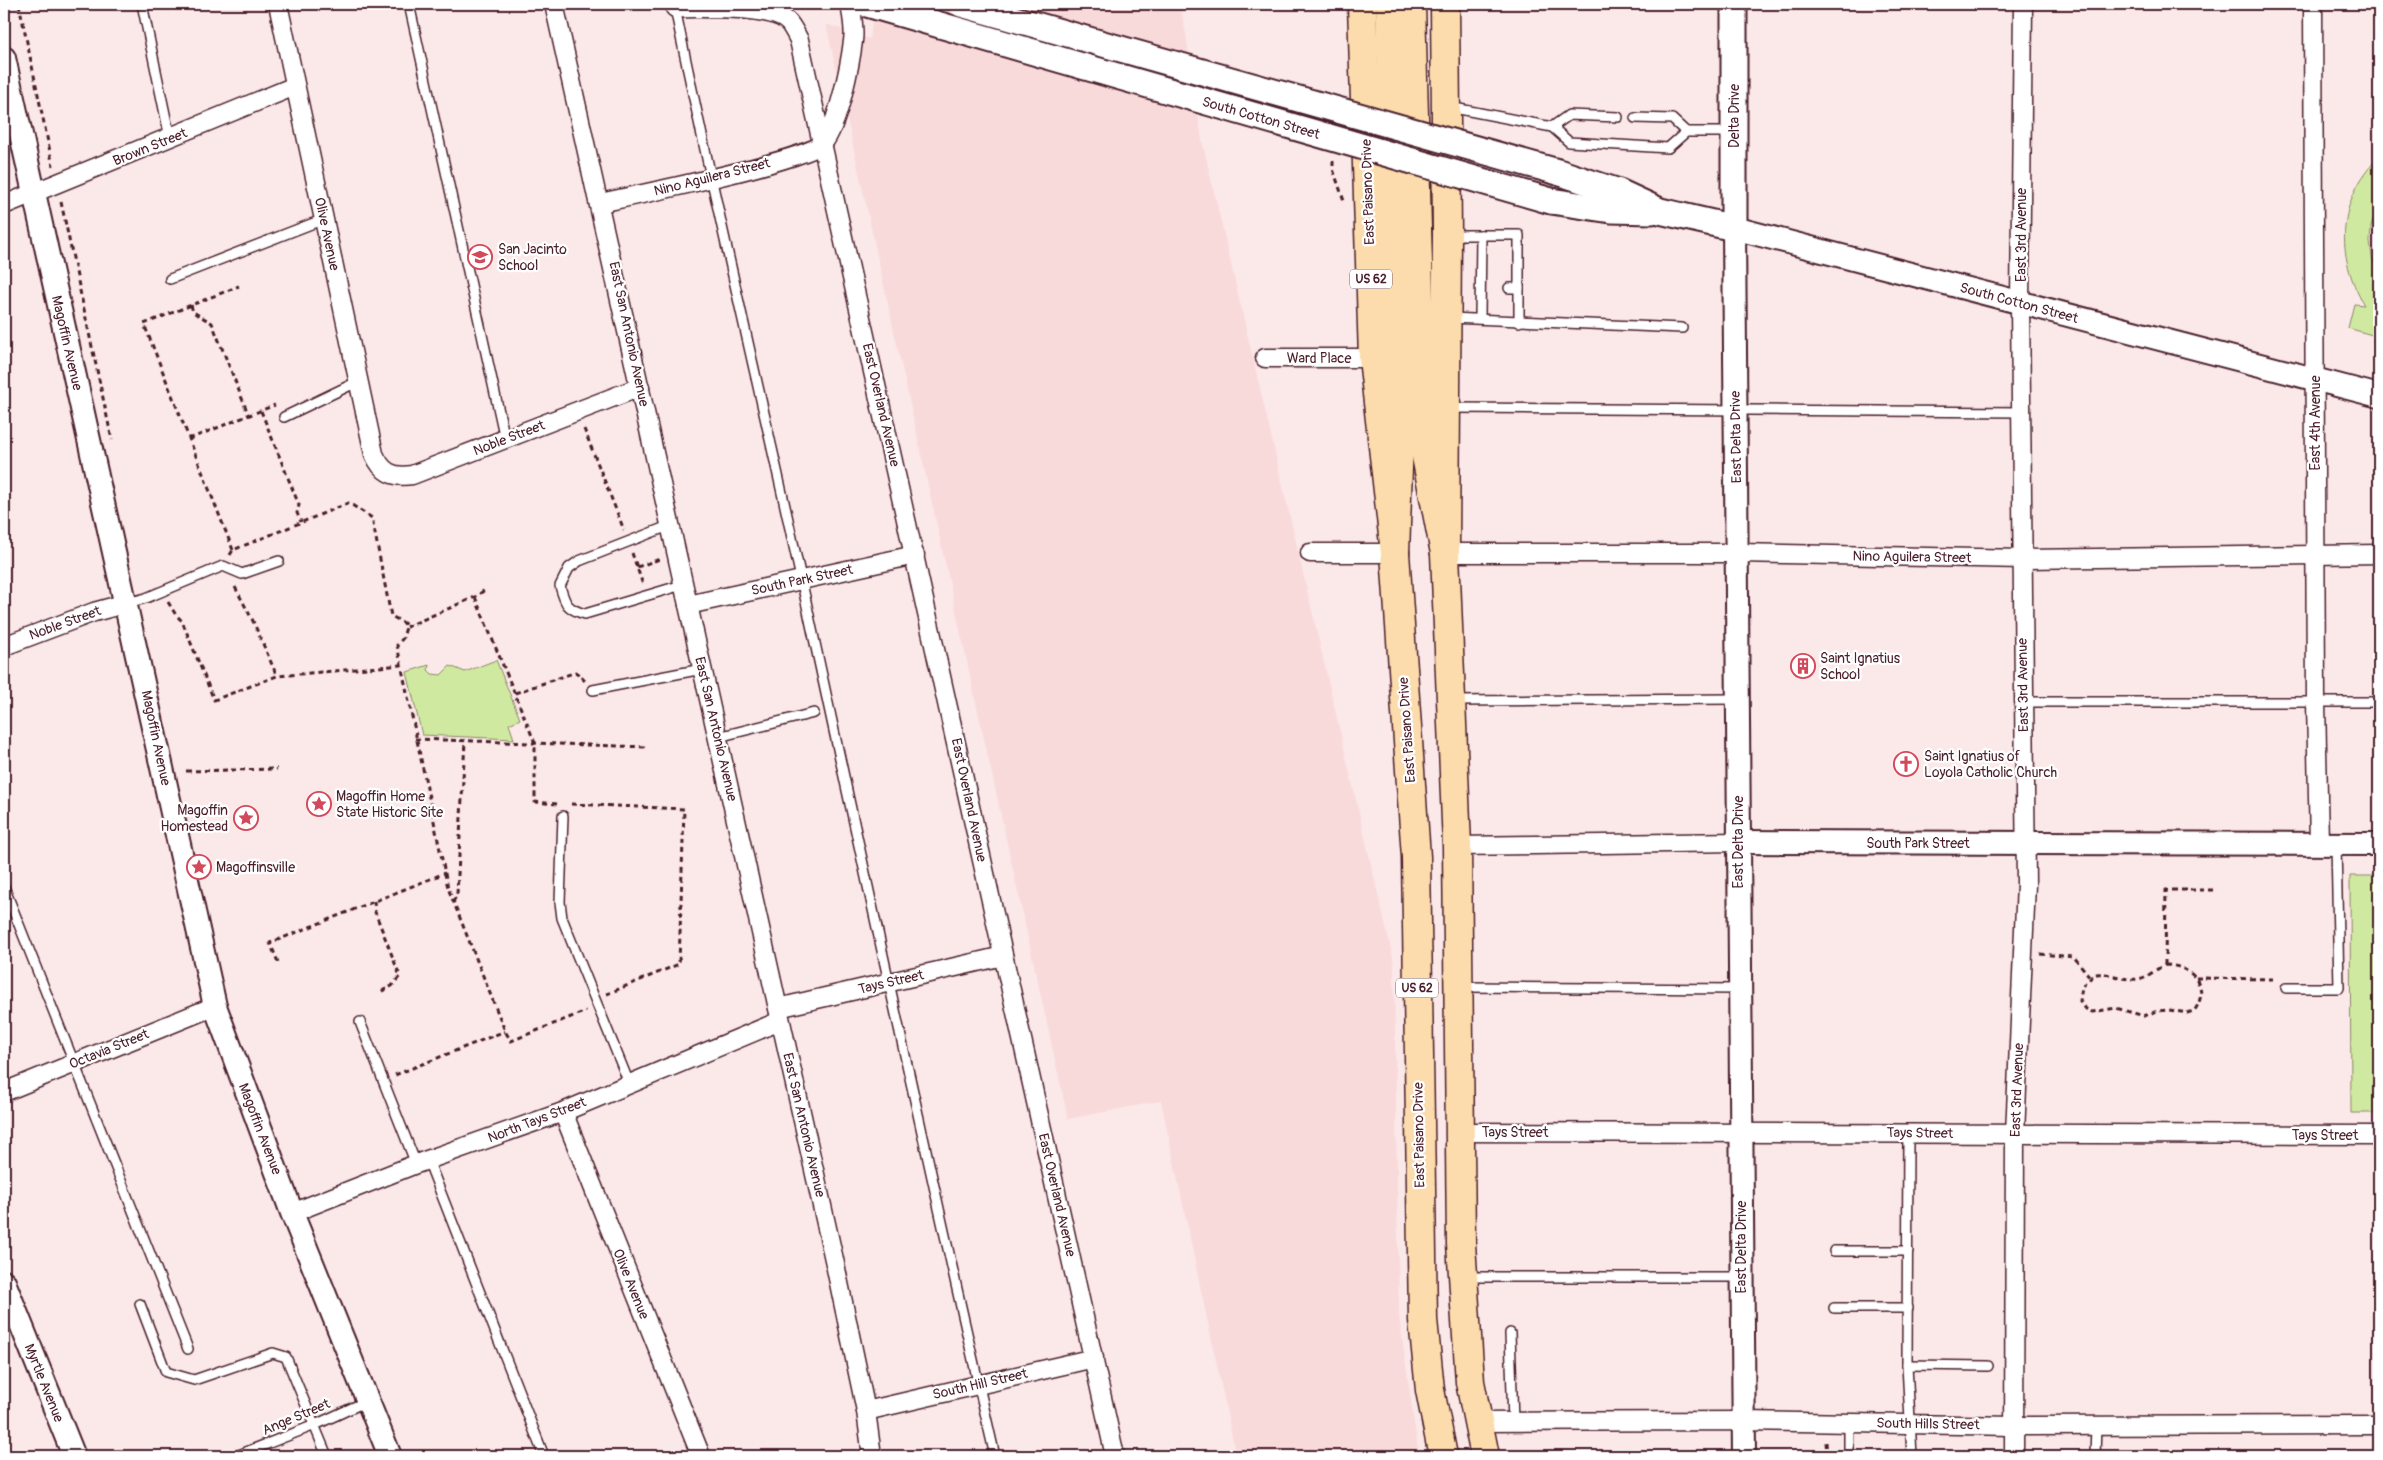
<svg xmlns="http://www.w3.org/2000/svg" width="2383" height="1460" viewBox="0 0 2383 1460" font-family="Pangolin,sans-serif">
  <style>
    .built { fill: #f9dada }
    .green { fill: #cfeaa0; stroke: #8c8466 }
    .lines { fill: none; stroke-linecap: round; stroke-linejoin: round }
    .service-casing { stroke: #4a1f2b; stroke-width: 12 }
    .minor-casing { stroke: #4a1f2b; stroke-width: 21 }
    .tertiary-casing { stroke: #4a1f2b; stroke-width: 26 }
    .secondary-casing { stroke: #4a1f2b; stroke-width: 29 }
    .primary-casing { stroke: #4a1f2b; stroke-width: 31 }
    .motorway-casing { stroke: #4a1f2b; stroke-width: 31 }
    .path { stroke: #4a1f2b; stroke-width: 3; stroke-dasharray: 5 4; stroke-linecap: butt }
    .service { stroke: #fff; stroke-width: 9 }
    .minor { stroke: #fff; stroke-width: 18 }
    .tertiary { stroke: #fff; stroke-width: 22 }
    .secondary { stroke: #fff; stroke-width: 25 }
    .primary { stroke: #fcdcac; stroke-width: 28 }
    .motorway { stroke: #fcdcac; stroke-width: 28 }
    .secondary-bridge-casing { stroke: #4a1f2b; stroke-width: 29; stroke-linecap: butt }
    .secondary-bridge { stroke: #fff; stroke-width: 25 }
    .labels { text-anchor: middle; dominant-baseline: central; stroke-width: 4.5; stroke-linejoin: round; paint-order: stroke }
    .shield { fill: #fff; stroke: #80626b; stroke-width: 1 }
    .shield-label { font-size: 12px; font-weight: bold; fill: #4a1f2b }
    .street-label { font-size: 14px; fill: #4a1f2b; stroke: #fff }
    .poi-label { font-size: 14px; fill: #4a1f2b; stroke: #fff; text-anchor: start }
  </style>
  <rect width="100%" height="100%" fill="#fbe9e9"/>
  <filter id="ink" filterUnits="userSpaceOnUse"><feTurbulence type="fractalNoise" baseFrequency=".02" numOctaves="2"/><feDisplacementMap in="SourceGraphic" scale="10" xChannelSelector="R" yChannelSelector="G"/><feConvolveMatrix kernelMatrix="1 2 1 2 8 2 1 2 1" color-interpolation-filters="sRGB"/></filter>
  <g filter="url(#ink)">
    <path class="built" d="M874 4H1180L1187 40 1202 140 1394 962 1399 1316 1419 1456H1236L1161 1101 1068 1119 826 24 870 39Z"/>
    <g class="green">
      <path d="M2379 157V199L2371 227 2370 242 2372 257 2379 277V337L2348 328 2354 304 2364 305C2335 254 2337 200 2379 157Z"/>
      <path d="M496 660 520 719 509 724 514 739 422 735 407 672 429 665 428 670 432 674 441 675 450 666 465 672Z"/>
      <path d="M2350 876H2379V1113H2351Z"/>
    </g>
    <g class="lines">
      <defs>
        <g id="service">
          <path d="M142 4 170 138"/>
          <path d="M409 4 505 439"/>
          <path d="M675 8C714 200 760 391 802 583 865 874 928 1166 995 1456"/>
          <path d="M1449 107 1552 127"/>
          <path d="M1618 117 1569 115 1552 127 1569 142 1668 148 1686 132H1732"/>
          <path d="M1635 118 1672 119 1686 132"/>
          <path d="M1449 235H1519V322"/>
          <path d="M170 279 324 219"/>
          <path d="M1509 288H1519"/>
          <path d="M1450 318 1682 328"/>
          <path d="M1480 318 1481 235"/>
          <path d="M1449 408 2021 412"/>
          <path d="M284 417 359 381"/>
          <path d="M671 525 579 561 569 568 560 586C565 604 567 609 585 614L682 585"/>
          <path d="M127 603 146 598 223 566 242 574 279 561"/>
          <path d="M593 690 702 669"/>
          <path d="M1454 701 1737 699"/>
          <path d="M2023 702H2379"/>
          <path d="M718 737 814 713"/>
          <path d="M563 816 560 902 562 918 629 1083"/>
          <path d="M4 887 188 1349"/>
          <path d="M1462 987 1739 989"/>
          <path d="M2286 988H2339L2336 844"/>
          <path d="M360 1022 416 1164"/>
          <path d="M1908 1133 1907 1365 1912 1456"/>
          <path d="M428 1160 544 1456"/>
          <path d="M1834 1251H1908"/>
          <path d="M1466 1277H1741"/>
          <path d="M140 1304 166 1372 194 1380 273 1353 286 1357 327 1456"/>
          <path d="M1834 1308H1908"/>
          <path d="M1510 1333 1513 1422"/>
          <path d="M1907 1365 1988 1366"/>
          <path d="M1849 1423V1456"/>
          <path d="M236 1456 315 1425 367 1401"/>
          <path d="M2095 1456 2096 1426"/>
        </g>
        <g id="minor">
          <path d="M278 4 374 454C382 472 392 478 412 475L640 387"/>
          <path d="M554 4 835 1264 866 1411 872 1456"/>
          <path d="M2313 4 2316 702 2319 843"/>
          <path d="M675 8C700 9 772 4 789 23 793 28 796 34 799 40L1115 1456"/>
          <path d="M600 203C633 196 808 160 823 143 838 125 850 66 853 41 855 29 852 16 850 4"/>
          <path d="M4 205 295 86"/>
          <path d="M1265 358H1373"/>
          <path d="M1310 553H1395"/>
          <path d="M1445 553H1738L2023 559 2379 554"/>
          <path d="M688 605 915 555"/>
          <path d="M4 646 94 612 127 603"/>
          <path d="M1457 846 1738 842"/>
          <path d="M778 1008 1003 956"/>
          <path d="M4 1092 215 1006"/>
          <path d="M563 1112 701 1456"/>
          <path d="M1461 1132 2379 1135"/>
          <path d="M292 1213 416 1164 563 1112 780 1021"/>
          <path d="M866 1411 1094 1358"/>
          <path d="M1477 1422 1744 1421 2013 1426 2379 1425"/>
          <path d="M2014 1456 2015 1134 2026 884 2020 304 2023 4"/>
        </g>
        <g id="tertiary">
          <path d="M4 58 215 1006 292 1213 390 1456"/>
          <path d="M1738 842 2379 844"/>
          <path d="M4 1282 74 1456"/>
          <path d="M1744 1456 1734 228 2379 396"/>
        </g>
        <g id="secondary">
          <path d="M1558 172 1619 192 1660 211 1734 228V4"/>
          <path d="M1551 201 1611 210 1652 211"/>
        </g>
        <g id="primary">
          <path d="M1362 4 1373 358 1395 553 1416 857 1423 1320 1430 1390 1443 1456"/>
          <path d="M1445 4 1447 235 1445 553 1457 846 1461 1244 1470 1382 1485 1456"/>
        </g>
        <g id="motorway">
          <path d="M1390 4 1399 439 1395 553"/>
          <path d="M1411 4 1422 413 1426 456 1445 553"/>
        </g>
      </defs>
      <use href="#service" class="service-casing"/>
      <use href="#minor" class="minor-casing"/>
      <use href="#tertiary" class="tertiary-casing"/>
      <use href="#secondary" class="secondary-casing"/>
      <use href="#primary" class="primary-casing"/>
      <use href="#motorway" class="motorway-casing"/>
      <g class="path">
        <path d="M19 4 53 166"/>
        <path d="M1333 161V169L1344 201"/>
        <path d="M61 202 112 440"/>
        <path d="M191 305 193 312 212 323 249 416"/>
        <path d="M261 411 299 505 297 513 301 522"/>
        <path d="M584 429 624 530"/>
        <path d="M189 439 275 405"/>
        <path d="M233 550 144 324 239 286"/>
        <path d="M632 553 643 585"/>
        <path d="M230 555 233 550 349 503 372 518 391 616 404 623 406 627 403 638 397 645 448 888 505 1031 511 1041 586 1011"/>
        <path d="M637 567 660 559"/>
        <path d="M235 587 253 621 277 676"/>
        <path d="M475 597 535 743V802L557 804"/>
        <path d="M168 602 176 615 182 621 214 700 277 676 401 665"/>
        <path d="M406 627 475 597 486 589"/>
        <path d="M515 693 576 672 585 681"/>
        <path d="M415 739 647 747"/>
        <path d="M186 771 277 769"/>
        <path d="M571 804 684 809 679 964 607 994"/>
        <path d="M374 901 375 912 400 976 392 986 380 992"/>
        <path d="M453 902 457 894 465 741"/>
        <path d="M2040 954 2074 957 2090 977"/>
        <path d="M278 962 270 943 445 873"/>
        <path d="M2165 965C2191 965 2212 987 2194 1011L2187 1013 2169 1010 2157 1011 2144 1016 2116 1008 2092 1012 2086 1009 2080 1001 2082 986 2095 974C2110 972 2123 981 2138 979 2149 977 2155 969 2165 965Z"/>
        <path d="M2165 965 2166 890H2217"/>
        <path d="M2196 978 2276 979"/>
        <path d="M395 1075 505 1031"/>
        <path d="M1826 1442 1827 1456"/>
      </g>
      <use href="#service" class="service"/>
      <use href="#minor" class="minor"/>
      <use href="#tertiary" class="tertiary"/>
      <use href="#secondary" class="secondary"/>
      <use href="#primary" class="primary"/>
      <use href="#motorway" class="motorway"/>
      <defs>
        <g id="secondary-bridge">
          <path d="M867 4 1551 201"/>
          <path d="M961 4 1558 172"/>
        </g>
      </defs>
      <use href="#secondary-bridge" class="secondary-bridge-casing"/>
      <use href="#secondary-bridge" class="secondary-bridge"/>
    </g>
  </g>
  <defs>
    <symbol id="school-ring" viewBox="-11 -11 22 22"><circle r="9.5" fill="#fff" stroke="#d1495b" stroke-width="1.5"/><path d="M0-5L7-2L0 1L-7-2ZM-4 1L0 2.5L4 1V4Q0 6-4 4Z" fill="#d1495b"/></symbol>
    <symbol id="building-ring" viewBox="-11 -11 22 22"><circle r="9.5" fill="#fff" stroke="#d1495b" stroke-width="1.5"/><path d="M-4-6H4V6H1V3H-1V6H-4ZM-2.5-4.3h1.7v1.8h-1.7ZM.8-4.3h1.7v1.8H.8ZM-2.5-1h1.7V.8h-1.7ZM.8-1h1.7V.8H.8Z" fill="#d1495b"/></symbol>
    <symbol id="church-ring" viewBox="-11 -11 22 22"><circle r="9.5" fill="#fff" stroke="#d1495b" stroke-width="1.5"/><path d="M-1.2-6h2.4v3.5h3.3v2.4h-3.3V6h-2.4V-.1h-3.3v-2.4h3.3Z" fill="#d1495b"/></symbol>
    <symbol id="sight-ring" viewBox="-11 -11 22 22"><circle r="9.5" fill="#fff" stroke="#d1495b" stroke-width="1.5"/><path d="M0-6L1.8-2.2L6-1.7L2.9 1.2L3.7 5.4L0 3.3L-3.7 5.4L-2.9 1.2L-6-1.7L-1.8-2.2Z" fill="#d1495b"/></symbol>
  </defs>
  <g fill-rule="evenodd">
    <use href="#school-ring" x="466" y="243" width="28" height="28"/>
    <use href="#building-ring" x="1789" y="652" width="28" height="28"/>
    <use href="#church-ring" x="1892" y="750" width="28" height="28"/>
    <use href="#sight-ring" x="305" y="790" width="28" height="28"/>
    <use href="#sight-ring" x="232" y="804" width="28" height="28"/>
    <use href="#sight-ring" x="185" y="853" width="28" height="28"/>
  </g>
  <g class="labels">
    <g class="shield">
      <rect x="1350" y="269.5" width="42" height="19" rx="4"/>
      <rect x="1396" y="978.5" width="42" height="19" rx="4"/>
    </g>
    <g class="shield-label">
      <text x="1371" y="279">US 62</text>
      <text x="1417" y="988">US 62</text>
    </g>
    <g class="street-label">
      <text transform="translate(1734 116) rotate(-90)">Delta Drive</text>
      <text transform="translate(1261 118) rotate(16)">South Cotton Street</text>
      <text transform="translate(150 147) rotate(-22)">Brown Street</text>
      <text transform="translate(712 177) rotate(-14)">Nino Aguilera Street</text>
      <text transform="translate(1368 192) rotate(-92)">East Paisano Drive</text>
      <text transform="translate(327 234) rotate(78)">Olive Avenue</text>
      <text transform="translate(2021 235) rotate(-90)">East 3rd Avenue</text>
      <text transform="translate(2019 303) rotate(15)">South Cotton Street</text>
      <text transform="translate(629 334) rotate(78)">East San Antonio Avenue</text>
      <text transform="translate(67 343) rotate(77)">Magoffin Avenue</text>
      <text x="1319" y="358">Ward Place</text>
      <text transform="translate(881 405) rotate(77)">East Overland Avenue</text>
      <text transform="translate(2315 423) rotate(-90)">East 4th Avenue</text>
      <text transform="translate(1736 437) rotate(-91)">East Delta Drive</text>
      <text transform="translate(509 438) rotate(-21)">Noble Street</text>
      <text transform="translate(1912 557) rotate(1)">Nino Aguilera Street</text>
      <text transform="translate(802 580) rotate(-12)">South Park Street</text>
      <text transform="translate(65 623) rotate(-20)">Noble Street</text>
      <text transform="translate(2023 685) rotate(-91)">East 3rd Avenue</text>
      <text transform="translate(716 729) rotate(77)">East San Antonio Avenue</text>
      <text transform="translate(1407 730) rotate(-94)">East Paisano Drive</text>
      <text transform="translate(156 738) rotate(78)">Magoffin Avenue</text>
      <text transform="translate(969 800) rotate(78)">East Overland Avenue</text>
      <text transform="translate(1738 842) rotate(-90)">East Delta Drive</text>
      <text x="1918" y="843">South Park Street</text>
      <text transform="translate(891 982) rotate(-13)">Tays Street</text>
      <text transform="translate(109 1049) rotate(-22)">Octavia Street</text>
      <text transform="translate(2017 1090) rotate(-88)">East 3rd Avenue</text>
      <text transform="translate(537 1120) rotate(-21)">North Tays Street</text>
      <text transform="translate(804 1125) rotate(77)">East San Antonio Avenue</text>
      <text transform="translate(260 1129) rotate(69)">Magoffin Avenue</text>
      <text x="1515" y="1132">Tays Street</text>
      <text transform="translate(1920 1133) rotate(1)">Tays Street</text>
      <text transform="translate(1419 1135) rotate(-91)">East Paisano Drive</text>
      <text x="2325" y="1135">Tays Street</text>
      <text transform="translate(1057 1195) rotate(77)">East Overland Avenue</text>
      <text transform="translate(1741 1247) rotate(-90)">East Delta Drive</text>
      <text transform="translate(631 1284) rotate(68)">Olive Avenue</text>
      <text transform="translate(44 1383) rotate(68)">Myrtle Avenue</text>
      <text transform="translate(980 1384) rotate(-13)">South Hill Street</text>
      <text transform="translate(296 1417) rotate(-23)">Ange Street</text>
      <text transform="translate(1928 1424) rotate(1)">South Hills Street</text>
    </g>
    <g class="poi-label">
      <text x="498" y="249">San Jacinto<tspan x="498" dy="16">School</tspan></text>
      <text x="1820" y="658">Saint Ignatius<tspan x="1820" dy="16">School</tspan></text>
      <text x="1924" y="756">Saint Ignatius of<tspan x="1924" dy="16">Loyola Catholic Church</tspan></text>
      <text x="336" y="796">Magoffin Home<tspan x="336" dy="16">State Historic Site</tspan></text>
      <text x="228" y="810" text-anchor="end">Magoffin<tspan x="228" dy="16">Homestead</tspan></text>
      <text x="216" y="867">Magoffinsville</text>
    </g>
  </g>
  <rect width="2383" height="1460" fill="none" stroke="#fff" stroke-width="20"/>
  <rect x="10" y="10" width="2363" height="1440" fill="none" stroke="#4a1f2b" stroke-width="2" filter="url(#ink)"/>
</svg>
